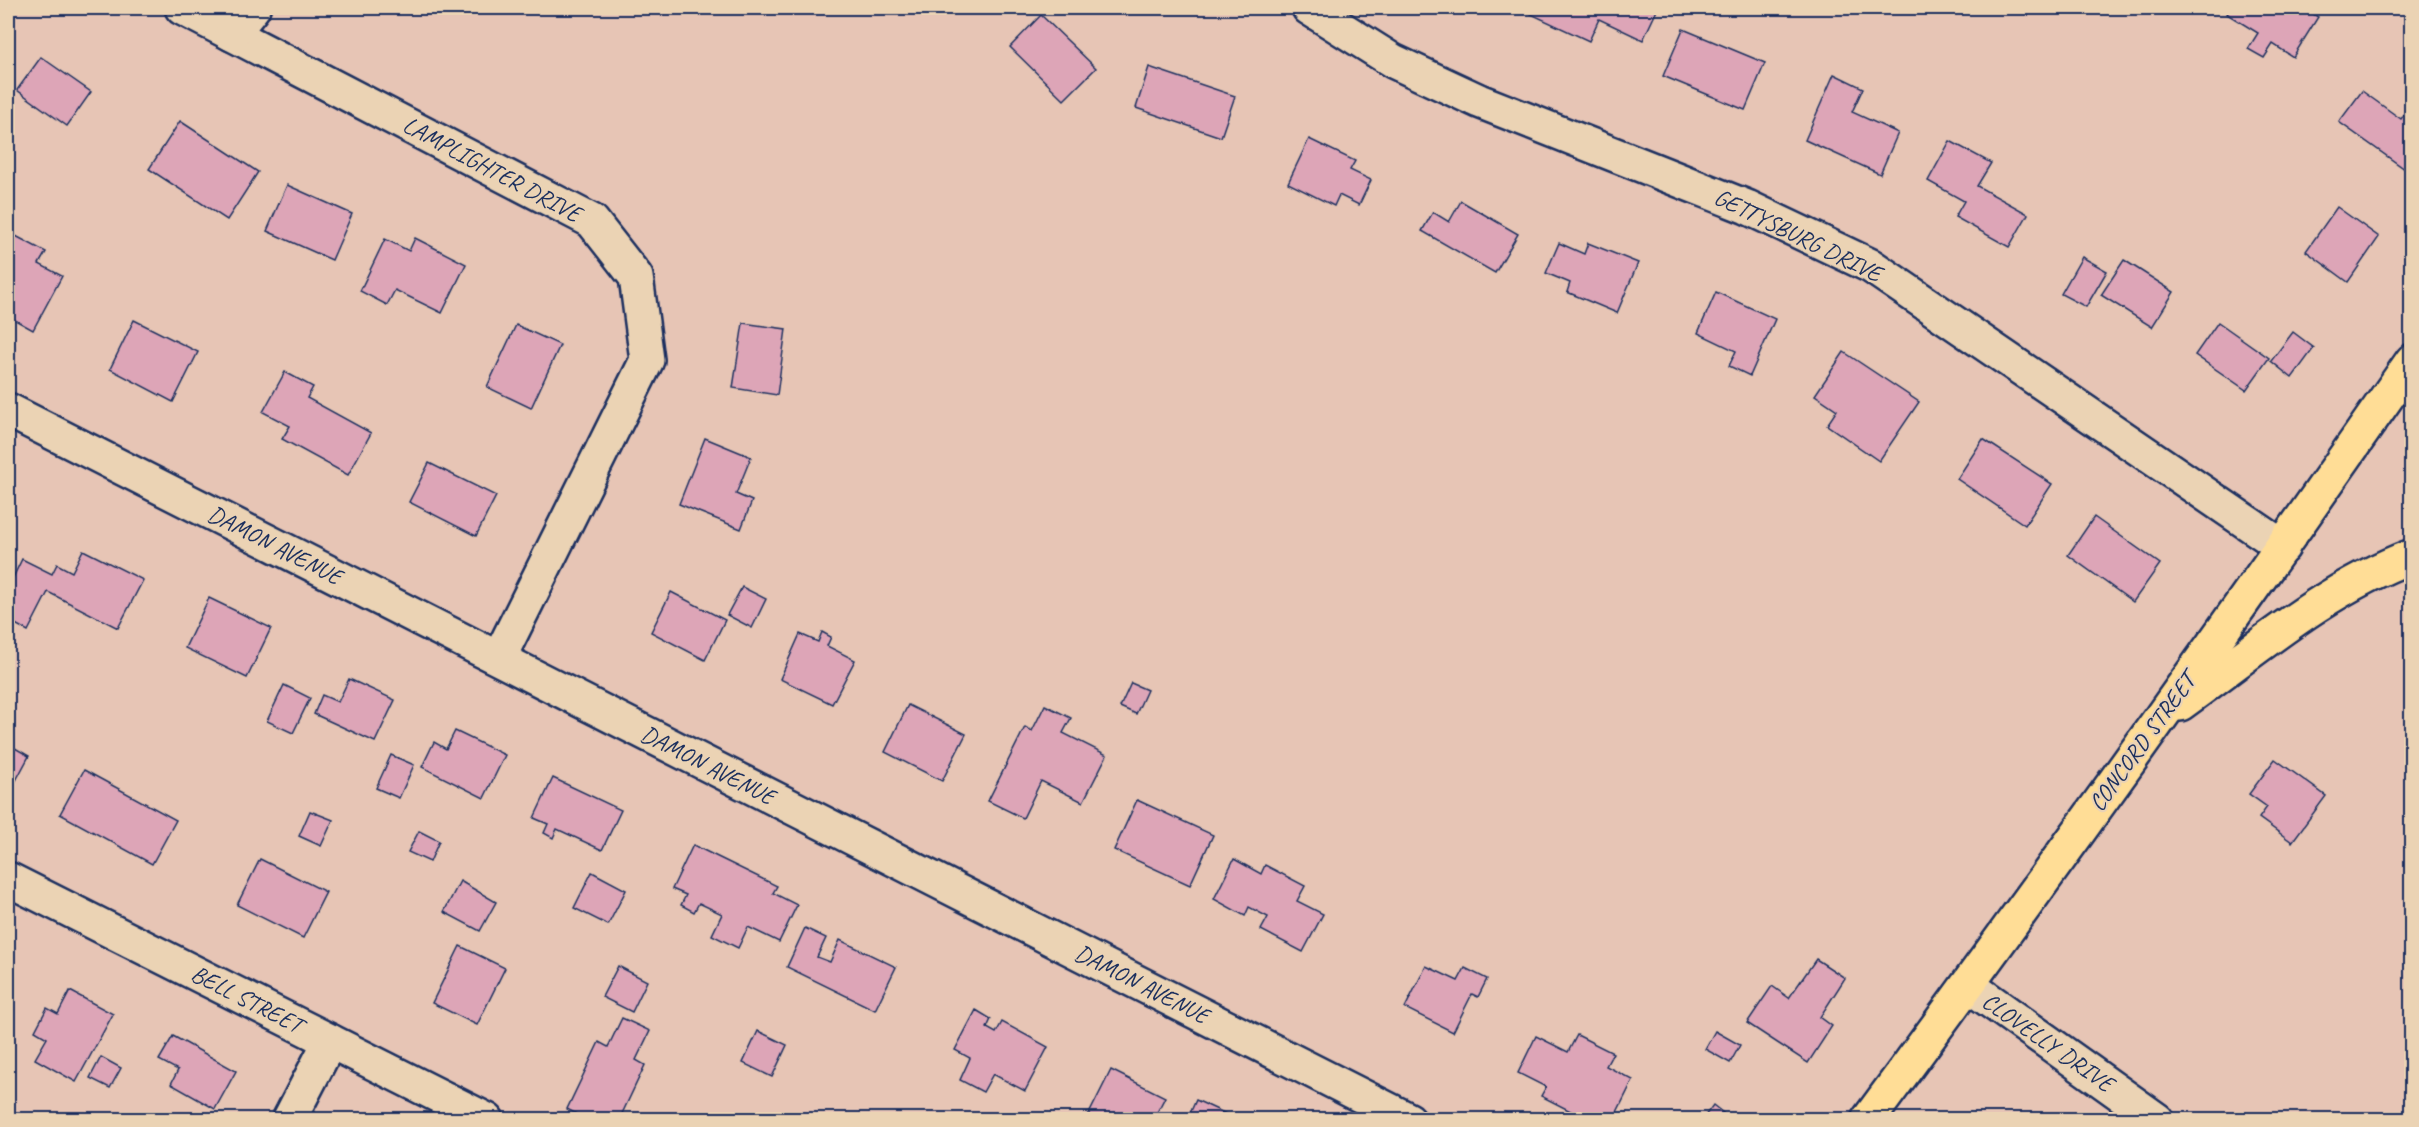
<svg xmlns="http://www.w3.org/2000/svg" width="2419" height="1127" viewBox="0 0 2419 1127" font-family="Caveat,sans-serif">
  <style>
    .building { fill: #dda5b7; stroke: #1b2f5e; stroke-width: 1.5 }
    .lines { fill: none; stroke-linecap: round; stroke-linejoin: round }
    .minor-casing { stroke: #1b2f5e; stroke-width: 38 }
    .primary-casing { stroke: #1b2f5e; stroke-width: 38 }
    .minor { stroke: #ebd3b4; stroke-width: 33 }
    .primary { stroke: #ffdd96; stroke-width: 33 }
    .labels { text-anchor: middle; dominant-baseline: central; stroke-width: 4.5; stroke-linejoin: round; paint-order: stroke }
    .street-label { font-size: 24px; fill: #1b2f5e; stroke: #ebd3b4 }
  </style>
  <rect width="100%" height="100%" fill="#e7c5b5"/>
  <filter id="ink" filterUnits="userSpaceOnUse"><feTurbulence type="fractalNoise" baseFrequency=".0167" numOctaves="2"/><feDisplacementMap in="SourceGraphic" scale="12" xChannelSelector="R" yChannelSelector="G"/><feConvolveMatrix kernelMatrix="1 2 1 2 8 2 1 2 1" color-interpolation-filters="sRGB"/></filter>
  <g filter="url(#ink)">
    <g class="building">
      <path d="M1534 8H1658L1643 40 1599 19 1589 41 1531 14Z"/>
      <path d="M2231 8H2304L2318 17 2293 57 2273 44 2264 58 2248 49 2258 33 2227 14Z"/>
      <path d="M1041 15 1096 68 1064 100 1010 47Z"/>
      <path d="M1683 29 1765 63 1745 110 1663 76Z"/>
      <path d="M41 57 91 92 67 126 17 90Z"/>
      <path d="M1149 67 1235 96 1221 137 1136 108Z"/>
      <path d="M1834 74 1863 88 1852 112 1898 133 1880 174 1805 140Z"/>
      <path d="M2362 91 2401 119 2412 104V174L2339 122Z"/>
      <path d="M180 121 258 172 227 220 149 169Z"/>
      <path d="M1309 139 1355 161 1350 170 1371 180 1359 205 1339 195 1334 206 1288 183Z"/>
      <path d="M1950 141 1991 163 1977 186 2028 214 2009 247 1955 217 1964 201 1928 181Z"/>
      <path d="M287 185 352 214 332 260 267 231Z"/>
      <path d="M1461 201 1518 234 1495 273 1422 231 1433 212 1449 222Z"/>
      <path d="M2337 207 2379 237 2348 282 2306 251Z"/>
      <path d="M12 234 46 252 39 264 62 276 33 330 8 316V243Z"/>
      <path d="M415 238 466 264 442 313 395 290 387 305 360 291 385 239 409 251Z"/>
      <path d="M1559 243 1584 254 1588 243 1638 263 1617 313 1567 292 1570 283 1546 273Z"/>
      <path d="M2082 257 2107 271 2086 307 2061 294Z"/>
      <path d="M2124 260 2174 292 2152 327 2101 295Z"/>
      <path d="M1716 292 1775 319 1750 376 1729 366 1736 351 1698 333Z"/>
      <path d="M134 320 198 352 173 402 110 369Z"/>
      <path d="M2218 322 2269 358 2246 390 2195 355Z"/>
      <path d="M743 323 786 329 777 395 733 388Z"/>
      <path d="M516 325 560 345 531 408 487 387Z"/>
      <path d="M2293 332 2314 348 2292 378 2271 361Z"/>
      <path d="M1844 352 1919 402 1879 461 1827 425 1837 410 1815 395Z"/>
      <path d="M285 372 313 387 307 398 371 433 348 475 282 439 290 426 263 412Z"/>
      <path d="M705 438 751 457 736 494 752 501 741 529 679 504Z"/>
      <path d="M1983 439 2052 484 2025 525 1957 479Z"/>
      <path d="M429 463 496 496 476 536 409 502Z"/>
      <path d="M2094 517 2160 564 2133 602 2068 555Z"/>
      <path d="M83 550 143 580 118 628 48 592 28 631 8 620V588L22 559 52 574 57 564 72 572Z"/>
      <path d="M742 587 766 599 752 628 727 615Z"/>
      <path d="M671 592 725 620 705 660 651 632Z"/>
      <path d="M209 598 271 628 247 678 185 648Z"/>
      <path d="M822 632 831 637 827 646 855 660 832 704 780 679 800 634 818 642Z"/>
      <path d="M349 679 395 700 375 742 314 714 322 695 338 702Z"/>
      <path d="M1131 683 1147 690 1136 714 1120 707Z"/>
      <path d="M284 685 310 698 293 733 267 721Z"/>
      <path d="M908 705 966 734 942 781 885 752Z"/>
      <path d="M1045 705 1071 718 1063 733 1107 755 1083 802 1041 781 1023 818 988 801 1025 727 1032 731Z"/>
      <path d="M455 731 505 755 484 798 422 767 434 742 446 749Z"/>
      <path d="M8 744 29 756 13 786 8 783Z"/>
      <path d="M391 755 414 765 399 798 376 788Z"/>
      <path d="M2275 759 2326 796 2292 842 2259 818 2267 807 2249 794Z"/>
      <path d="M84 770 176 820 152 864 60 814Z"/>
      <path d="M553 778 621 810 602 850 557 829 553 838 544 833 548 824 534 818Z"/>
      <path d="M1137 800 1213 835 1190 885 1114 850Z"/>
      <path d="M310 811 333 820 321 846 299 836Z"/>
      <path d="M419 831 439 841 430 862 408 852Z"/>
      <path d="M693 845 777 886 773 893 797 905 779 942 748 927 738 948 712 935 722 914 699 903 694 912 681 905 686 895 672 889Z"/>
      <path d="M260 859 326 892 303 938 237 905Z"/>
      <path d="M1234 859 1261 874 1265 865 1305 886 1297 901 1323 914 1303 952 1261 930 1268 917 1249 907 1245 916 1214 899Z"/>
      <path d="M592 872 626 890 608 925 574 908Z"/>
      <path d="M460 881 496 902 480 931 444 912Z"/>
      <path d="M805 928 826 938 817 957 830 962 840 940 896 967 875 1010 787 967Z"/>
      <path d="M460 946 505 968 477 1025 432 1003Z"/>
      <path d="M1816 959 1845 978 1820 1017 1832 1026 1808 1063 1747 1023 1772 986 1789 998Z"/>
      <path d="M618 966 647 981 632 1012 602 997Z"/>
      <path d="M1426 966 1458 981 1465 968 1487 979 1478 997 1472 994 1453 1032 1405 1008Z"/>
      <path d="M70 991 113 1014 76 1082 35 1059 47 1038 35 1031 47 1008 58 1014Z"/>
      <path d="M976 1010 991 1019 987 1028 996 1033 1002 1022 1048 1047 1025 1091 993 1074 983 1092 960 1080 970 1058 955 1050Z"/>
      <path d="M622 1018 650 1031 636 1060 645 1065 619 1120H588L567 1109 599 1042 608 1047Z"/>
      <path d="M758 1031 787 1045 772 1077 743 1063Z"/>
      <path d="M1715 1031 1740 1045 1730 1063 1705 1049Z"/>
      <path d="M1577 1035 1613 1053 1606 1066 1633 1080 1613 1120H1588L1541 1096 1546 1087 1518 1073 1536 1036 1568 1052Z"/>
      <path d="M173 1036 236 1071 215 1109 171 1084 178 1070 159 1060Z"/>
      <path d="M101 1057 121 1068 110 1088 90 1078Z"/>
      <path d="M1111 1070 1165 1097 1153 1120H1086Z"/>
      <path d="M1196 1100 1239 1120H1187Z"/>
      <path d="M1713 1105 1732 1120H1702Z"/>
    </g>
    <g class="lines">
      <defs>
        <g id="minor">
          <path d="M182 8 592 221 636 277 647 360 499 658"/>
          <path d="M1309 8 1393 61 1479 101 1747 207 1871 266 2283 547"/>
          <path d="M232 34 253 8"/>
          <path d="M8 410 1409 1120"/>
          <path d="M8 879 487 1120"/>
          <path d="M1968 985 2157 1120"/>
          <path d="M289 1120 330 1041"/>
        </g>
        <g id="primary">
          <path d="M2180 704C2254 651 2326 588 2412 556"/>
          <path d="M1868 1120C2053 870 2234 617 2412 361"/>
        </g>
      </defs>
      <use href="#minor" class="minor-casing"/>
      <use href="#primary" class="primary-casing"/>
      <use href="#minor" class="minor"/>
      <use href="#primary" class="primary"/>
    </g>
  </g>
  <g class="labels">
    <g class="street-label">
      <text transform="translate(492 169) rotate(28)">LAMPLIGHTER DRIVE</text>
      <text transform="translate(1798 235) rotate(26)">GETTYSBURG DRIVE</text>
      <text transform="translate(275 545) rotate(27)">DAMON AVENUE</text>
      <text transform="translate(2142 742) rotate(-54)">CONCORD STREET</text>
      <text transform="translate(708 765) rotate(27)">DAMON AVENUE</text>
      <text transform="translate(1142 984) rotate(27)">DAMON AVENUE</text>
      <text transform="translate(247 999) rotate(27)">BELL STREET</text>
      <text transform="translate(2048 1042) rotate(35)">CLOVELLY DRIVE</text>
    </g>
  </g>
  <rect width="2419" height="1127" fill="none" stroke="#ebd3b4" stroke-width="30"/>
  <rect x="15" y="15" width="2389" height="1097" fill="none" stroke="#1b2f5e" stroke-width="2" filter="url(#ink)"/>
</svg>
